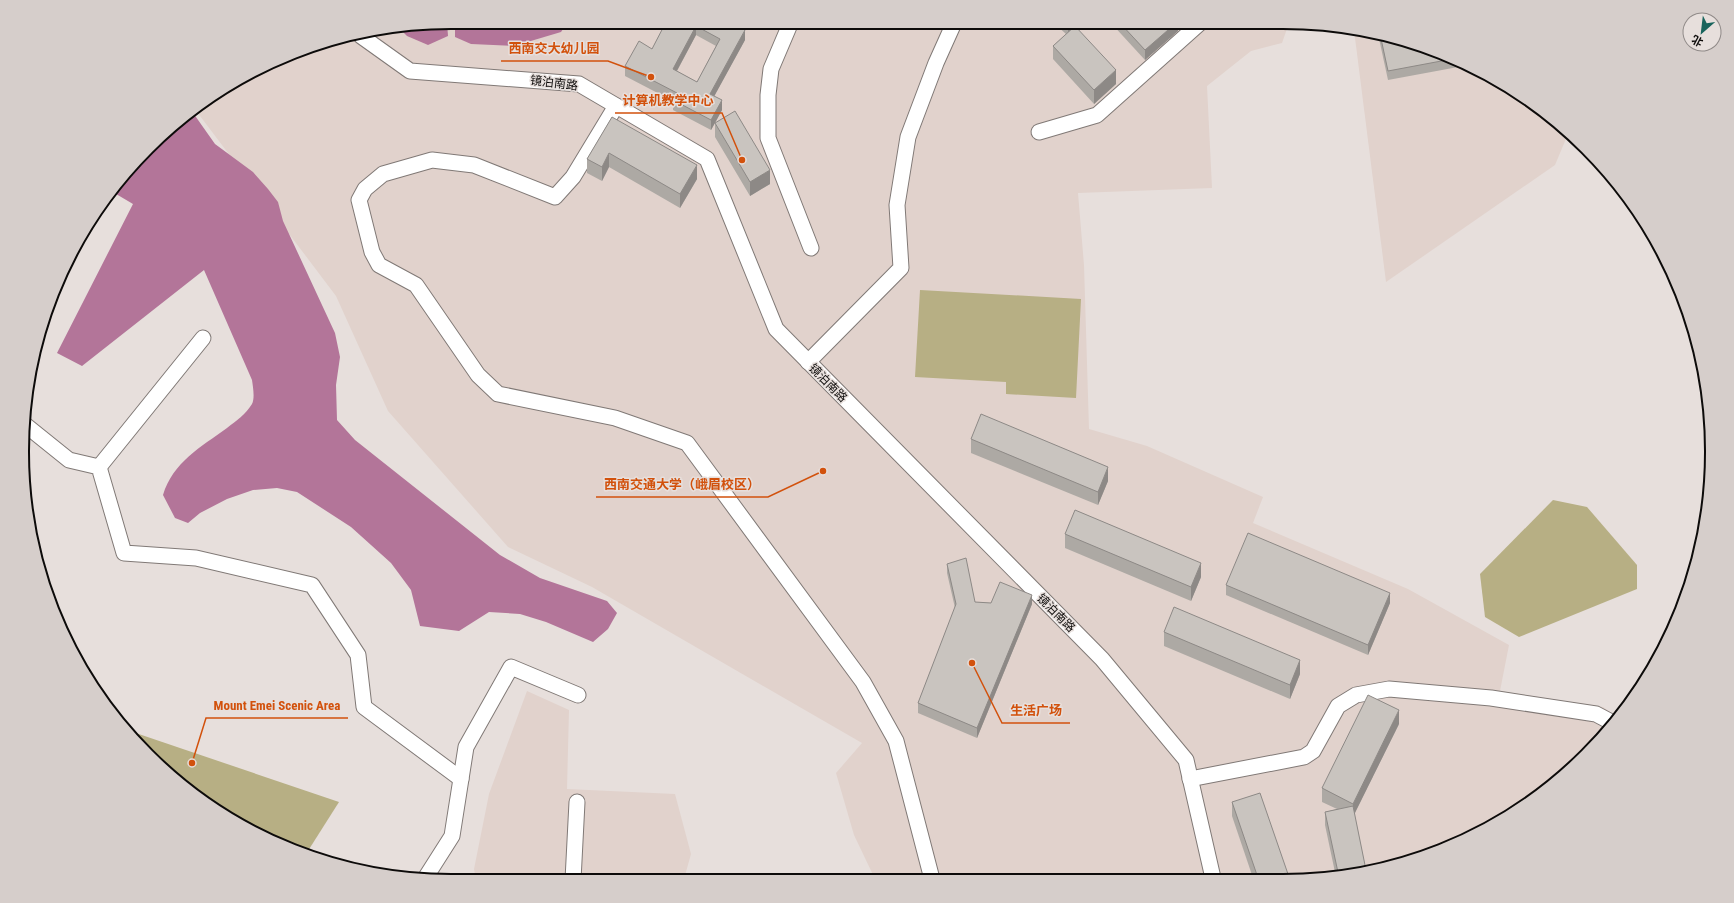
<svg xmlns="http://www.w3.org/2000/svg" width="1734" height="903" viewBox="0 0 1734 903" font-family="'Roboto Condensed','Noto Sans SC',sans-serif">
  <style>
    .built { fill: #e1d2cc }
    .green { fill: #b7af84 }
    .water { fill: #b37599 }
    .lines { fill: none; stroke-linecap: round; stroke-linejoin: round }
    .minor-casing { stroke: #807976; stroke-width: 17 }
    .minor { stroke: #fff; stroke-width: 15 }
    .wall { fill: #ada9a4; fill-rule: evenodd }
    .shaded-wall { fill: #8d8986 }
    .building { fill: #c9c4bf; stroke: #8d8986; fill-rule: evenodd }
    .labels { text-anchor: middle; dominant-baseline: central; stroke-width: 3; stroke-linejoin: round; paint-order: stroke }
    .street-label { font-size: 12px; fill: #0d0b0a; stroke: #e7dfdc }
    .rim { fill: none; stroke: #0d0b0a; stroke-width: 2 }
    .leader { fill: none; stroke: #d2510c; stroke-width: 1.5 }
    .callout-dot { fill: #d2510c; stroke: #e7dfdc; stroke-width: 1.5 }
    .callout-label { font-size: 13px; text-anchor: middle; font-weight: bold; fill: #d2510c; stroke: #e7dfdc; stroke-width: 3; stroke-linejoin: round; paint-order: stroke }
  </style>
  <rect width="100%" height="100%" fill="#e7dfdc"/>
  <g class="built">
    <path d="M451 22 1289 23 1282 43 1251 51 1207 86 1212 188 1078 193 1084 265 1089 429 1147 446 1263 497 1253 523 1408 589 1509 645 1500 691 1603 707 1617 717 1605 735 1521 808 1447 848 1339 877 875 879 854 835 836 773 862 743 592 587 508 547 388 411 336 296 194 108 237 79 313 45 368 30Z"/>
    <path d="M1354 30 1394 37 1473 66 1544 111 1568 134 1555 165 1386 282Z"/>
    <path d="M527 691 569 710 567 789 675 794 691 854 684 879 476 880 474 869 489 794Z"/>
  </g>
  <g class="green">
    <path d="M920 290 1081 299 1076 398 1006 394V382L915 377Z"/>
    <path d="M1553 500 1587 507 1637 565V589L1519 637 1485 617 1480 574Z"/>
    <path d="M124 729 339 802 306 854 261 837 190 792Z"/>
  </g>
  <g class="water">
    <path d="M447 22 448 36 428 45 407 36 398 27Z"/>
    <path d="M455 22H568L561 32 514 46 471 44 455 37Z"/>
    <path d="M191 110 215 144 253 172 268 189 278 202 283 221 335 333 340 357 336 385 337 420 355 440 500 555 540 578 607 601 617 613 608 629 593 642 546 622 520 614 489 612 459 631 420 626 411 590 391 563 351 527 297 492 277 488 253 490 227 499 200 513 188 523 175 518 163 495C173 462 201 447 227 428 236 421 246 414 252 404 255 398 253 387 252 380L204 270 82 366 57 353 133 204 111 191 129 168Z"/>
  </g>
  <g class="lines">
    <defs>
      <g id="minor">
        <path d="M791 22 771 69 768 95V138L811 248"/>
        <path d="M360 32 361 36 410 71 579 84 707 159 776 329 1102 659 1186 760 1213 878"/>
        <path d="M616 106 573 177 555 197 474 165 432 160 383 174 365 189 359 200 372 252 379 265 416 285 478 375 498 394 615 418 687 443 863 682 896 741 932 879"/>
        <path d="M1039 132 1097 115 1200 23"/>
        <path d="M808 362 901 268 897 205 908 137 936 63 954 23"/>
        <path d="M23 423 69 460 99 467 124 553 196 558 312 585 358 655 364 707 461 779"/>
        <path d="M99 467 203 338"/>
        <path d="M1190 779 1304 757 1313 751 1338 706 1356 695 1389 689 1491 698 1596 714 1613 723"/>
        <path d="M424 880 452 836 466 747 511 667 578 695"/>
        <path d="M573 880 577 802"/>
      </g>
    </defs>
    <use href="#minor" class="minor-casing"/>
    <use href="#minor" class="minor"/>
  </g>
  <g class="wall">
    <path d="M666 22H730L745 40 714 96 722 110 715 123 770 184 750 196 715 137V123L711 130 673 110V101L625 76V66L652 49ZM696 35 716 46 697 82 677 71Z"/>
    <path d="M1054 23H1082L1076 28 1116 84 1094 104 1053 59V46L1066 34Z"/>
    <path d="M1111 23H1178V31L1145 60Z"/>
    <path d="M1378 34 1394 37 1469 65 1388 80Z"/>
    <path d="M612 117 697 179 680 208 609 167 602 181 587 173V159Z"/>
    <path d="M971 439 1108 481 1098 505 971 453Z"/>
    <path d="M1065 534 1201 577 1191 601 1065 548Z"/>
    <path d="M947 564 975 602 991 603 1032 604 977 738 918 713V703L955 608 947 573Z"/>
    <path d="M1226 585 1390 603 1368 655 1226 595Z"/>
    <path d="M1164 632 1300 674 1290 699 1164 646Z"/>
    <path d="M1399 724 1354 814 1366 870 1339 877H1336L1325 825V812L1337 809 1322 802V788Z"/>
    <path d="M1232 802 1289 877 1253 878 1232 816Z"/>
  </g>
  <g class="shaded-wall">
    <path d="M1068 23H1082L1068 36Z"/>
    <path d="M1176 23H1178V31L1145 60V50Z"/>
    <path d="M696 26V35L673 78V69Z"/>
    <path d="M745 30V40L710 104V94Z"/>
    <path d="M1116 70V84L1094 104V90Z"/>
    <path d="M722 100V110L711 130V120Z"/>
    <path d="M609 153V167L602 181V167Z"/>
    <path d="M697 165V179L680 208V194Z"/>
    <path d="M770 170V184L750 196V182Z"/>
    <path d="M1108 467V481L1098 505V492Z"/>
    <path d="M1201 563V577L1191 601V587Z"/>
    <path d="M1390 593V603L1368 655V645Z"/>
    <path d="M1032 595V604L977 738V728Z"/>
    <path d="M1300 660V674L1290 699V685Z"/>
    <path d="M1399 710V724L1353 817V804Z"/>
  </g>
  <g class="building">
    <path d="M666 22H730L745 30 710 94 722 100 711 120 673 100 677 93 625 66 639 41 652 49ZM696 26 720 39 697 82 673 69Z"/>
    <path d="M1120 23H1176L1145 50Z"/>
    <path d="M1075 26 1116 70 1094 90 1053 46Z"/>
    <path d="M1380 34 1394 37 1452 59 1388 71Z"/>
    <path d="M735 111 770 170 750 182 715 123Z"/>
    <path d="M612 117 697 165 680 194 609 153 602 167 587 159Z"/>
    <path d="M981 414 1108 467 1098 492 971 439Z"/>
    <path d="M1075 510 1201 563 1191 587 1065 534Z"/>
    <path d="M1248 533 1390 593 1368 645 1226 585Z"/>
    <path d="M966 558 975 602 991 603 1000 582 1032 595 977 728 918 703 956 604 947 564Z"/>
    <path d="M1174 607 1300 660 1290 685 1164 632Z"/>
    <path d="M1368 695 1399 710 1353 804 1322 788Z"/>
    <path d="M1260 793 1289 877 1258 878 1232 802Z"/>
    <path d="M1353 806 1366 870 1339 877 1325 812Z"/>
  </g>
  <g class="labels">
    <g class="street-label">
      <text transform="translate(554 83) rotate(7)">镜泊南路</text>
      <text transform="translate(828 383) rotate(45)">镜泊南路</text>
      <text transform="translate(1056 613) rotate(45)">镜泊南路</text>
    </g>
  </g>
  <path d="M0 0H1734V903H0ZM451 29H1283A422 422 0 0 1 1705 451V452A422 422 0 0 1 1283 874H451A422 422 0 0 1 29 452V451A422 422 0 0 1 451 29Z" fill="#d6cecb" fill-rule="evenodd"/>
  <path class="rim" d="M451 29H1283A422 422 0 0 1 1705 451V452A422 422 0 0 1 1283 874H451A422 422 0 0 1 29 452V451A422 422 0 0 1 451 29Z"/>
  <path class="leader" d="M651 77L608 61H501M742 160L722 113H615M823 471L768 497H596M192 763L206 718H348M972 663L1002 723H1070"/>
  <g class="callout-dot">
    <circle cx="651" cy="77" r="4"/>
    <circle cx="742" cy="160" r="4"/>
    <circle cx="823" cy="471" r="4"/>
    <circle cx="192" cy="763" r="4"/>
    <circle cx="972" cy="663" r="4"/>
  </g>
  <g class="callout-label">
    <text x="554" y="53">西南交大幼儿园</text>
    <text x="668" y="105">计算机教学中心</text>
    <text x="682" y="489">西南交通大学（峨眉校区）</text>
    <text x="277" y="710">Mount Emei Scenic Area</text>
    <text x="1036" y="715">生活广场</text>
  </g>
  <g transform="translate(1702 32) rotate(208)"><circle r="19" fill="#e7dfdc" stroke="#908a88"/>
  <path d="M0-3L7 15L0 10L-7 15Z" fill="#19645c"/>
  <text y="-6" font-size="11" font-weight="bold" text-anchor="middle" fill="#0d0b0a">北</text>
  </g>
</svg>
